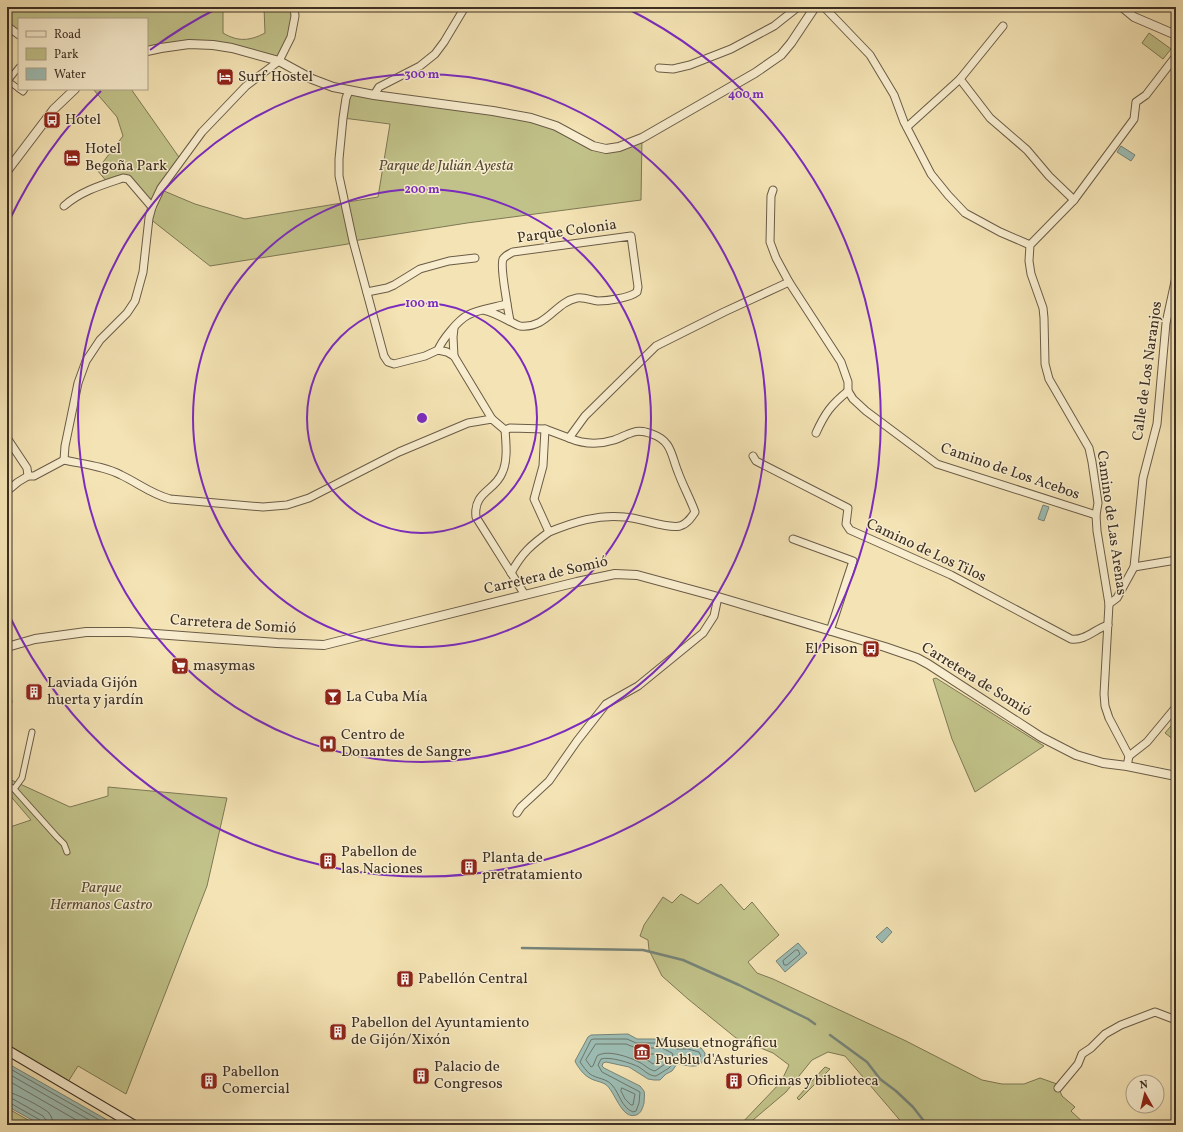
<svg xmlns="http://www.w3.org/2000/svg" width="1183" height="1132" viewBox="0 0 1183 1132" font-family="Vollkorn,serif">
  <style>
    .green { fill: #c1c289; stroke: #7e7856 }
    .water { fill: #9dbdb4; stroke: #76847a }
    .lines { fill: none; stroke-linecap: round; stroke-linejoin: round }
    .shore { stroke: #6c766c; stroke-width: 1 }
    .stream { stroke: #76847a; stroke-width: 2.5 }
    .pedestrian-casing { stroke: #6a5c47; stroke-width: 7 }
    .minor-casing { stroke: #6a5c47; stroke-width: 9 }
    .tertiary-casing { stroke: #6a5c47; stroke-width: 10 }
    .secondary-casing { stroke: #3c2f23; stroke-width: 11 }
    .pedestrian { stroke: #f8edce; stroke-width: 5 }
    .minor { stroke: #f8edce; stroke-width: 7 }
    .tertiary { stroke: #f8edce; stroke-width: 8 }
    .secondary { stroke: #f8edce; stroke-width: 9 }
    .ring { fill: none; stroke: #7b2cbf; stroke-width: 2 }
    .labels { text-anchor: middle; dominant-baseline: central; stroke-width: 3; stroke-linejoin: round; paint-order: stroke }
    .poi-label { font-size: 15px; fill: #3c2f23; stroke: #f8edce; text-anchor: start }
    .park-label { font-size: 15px; font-style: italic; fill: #574c37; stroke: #f8edce }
    .street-label { font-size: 15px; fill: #3c2f23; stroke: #f8edce }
    .centre { fill: #7b2cbf; stroke: #f8edce; stroke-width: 2 }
    .ring-label { font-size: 12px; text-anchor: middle; font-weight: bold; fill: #7b2cbf; stroke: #f8edce; stroke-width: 3; stroke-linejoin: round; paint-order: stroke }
  </style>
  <rect width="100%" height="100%" fill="#f4e3b4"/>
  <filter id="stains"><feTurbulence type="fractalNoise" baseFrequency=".005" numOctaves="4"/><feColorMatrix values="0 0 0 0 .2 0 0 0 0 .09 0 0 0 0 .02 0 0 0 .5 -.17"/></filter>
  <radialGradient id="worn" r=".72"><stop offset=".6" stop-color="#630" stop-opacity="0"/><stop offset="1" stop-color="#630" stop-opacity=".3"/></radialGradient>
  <g class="green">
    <path d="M7 7H223V33C238 42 250 41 265 33L264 7H294L295 16 279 61 213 45 147 51V19H19V35L7 26Z"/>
    <path d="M1149 33 1171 49 1163 59 1142 43Z"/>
    <path d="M93 89H131L181 160 161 188 164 191 195 204 245 219 378 197 390 124 343 118 349 91 531 118 606 149 642 138 641 200 467 223 353 241 348 244 210 266 149 218 152 207 128 179 108 183 97 170 123 136 117 117Z"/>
    <path d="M7 665H8L12 703 7 704Z"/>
    <path d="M936 678 1044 746 975 792 952 739 933 679Z"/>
    <path d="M1176 720V738L1174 740 1165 733Z"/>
    <path d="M7 778 70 807 108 796V787L227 798 207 886 126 1094 78 1066 66 1085 7 1050V828L31 820 7 792Z"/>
    <path d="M721 884 744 910 752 902 779 935 748 962 757 973 773 979 906 1041 982 1080 1002 1084H1024L1040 1078 1057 1084 1062 1096 1075 1107 1071 1111 1086 1125H904L845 1056 828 1052 812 1060 786 1092 747 1125H740L781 1082 789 1065 773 1053 736 1038 688 999 662 976 649 950 648 940 640 936 644 925 663 897 672 903 681 894 698 904Z"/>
    <path d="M825 1067 830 1069 799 1100 797 1098 823 1069Z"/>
    <path d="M7 1108 37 1125H7Z"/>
  </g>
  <g class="water">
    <path d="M1121 146 1135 155 1131 161 1117 152Z"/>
    <path d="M1043 505 1049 507 1044 521 1038 519Z"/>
    <path d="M887 927 892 932 882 943 876 937Z"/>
    <path d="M798 943 807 953 785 972 776 961Z"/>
    <path d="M628 1034 637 1039H665L678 1045H689L701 1048 705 1053C704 1072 688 1065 677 1064L672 1071 666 1074 660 1080H654L648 1079 629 1067 606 1062 603 1063 602 1066 604 1068 640 1086 644 1091C645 1095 644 1099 644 1103 643 1107 641 1114 636 1115 621 1120 615 1090 605 1084 600 1081 593 1081 588 1077 583 1074 577 1066 575 1061L588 1037 591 1035Z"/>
    <path d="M7 1063 116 1125H41L7 1106Z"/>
  </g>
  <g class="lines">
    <g class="shore">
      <path d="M796 950H798L800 954 787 965H784L783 961Z"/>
      <path d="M594 1039H627L636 1043H663L677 1049H688L699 1052 701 1056 695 1062C689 1062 682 1059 676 1060L669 1068 656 1076C649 1076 645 1071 639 1067 631 1063 609 1056 601 1059L598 1065 602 1072 640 1092 639 1103 636 1111 633 1112C621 1107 620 1094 612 1085 606 1078 597 1079 590 1074 586 1071 583 1066 580 1062L591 1040Z"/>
      <path d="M596 1044H626L636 1048H662L672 1053 673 1055 665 1064 655 1071C649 1070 645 1065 639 1062 629 1057 607 1049 597 1056L593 1066 591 1067 586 1060Z"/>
      <path d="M644 1054H661L663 1056 661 1059 653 1064 643 1057 642 1055Z"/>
      <path d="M7 1067 108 1125"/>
      <path d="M7 1073 98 1125"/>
      <path d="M7 1080 85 1125"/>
      <path d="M622 1088 635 1094 633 1105H631L625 1099 621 1091Z"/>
      <path d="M7 1092C14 1092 44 1108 49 1113 52 1117 53 1121 53 1125"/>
      <path d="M7 1098 13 1099 43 1116 46 1120 47 1125"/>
      <path d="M7 1103H10L40 1120 42 1125"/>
    </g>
    <g class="stream">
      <path d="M522 948 643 950 683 960 739 985 808 1019 815 1024"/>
      <path d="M830 1035 867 1062 880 1079 896 1091 913 1107 927 1125"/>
    </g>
    <defs>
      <g id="pedestrian">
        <path d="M7 80 19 89"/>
        <path d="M8 81 19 67"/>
        <path d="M19 89 23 92 25 89"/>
        <path d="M7 785 14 789 57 837 64 844 67 852"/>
        <path d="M14 789 22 778 32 732"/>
      </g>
      <g id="minor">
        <path d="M824 7 870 55 894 95 904 122 931 174 948 195 965 213 1000 232 1030 245"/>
        <path d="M7 26 19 35"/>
        <path d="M1003 26 960 79 990 118 1027 150 1049 176 1074 200"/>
        <path d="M659 68 673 69 690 65 731 49 774 26 798 7"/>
        <path d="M349 91 346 98 343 118 339 159V176L353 241 384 356 388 362 394 364 425 356 438 350 447 352 454 356 492 419"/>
        <path d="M374 95 379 87 420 66 435 54 444 42 465 7"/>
        <path d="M907 127 960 79"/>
        <path d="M773 190 771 196 770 242 776 258 789 282 841 362 848 382V391L853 399 866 411 937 464 1096 515"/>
        <path d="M64 206C81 191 102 185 123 178L128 179 152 207"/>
        <path d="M367 292 387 288 394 285 420 269 449 261 475 258"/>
        <path d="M507 304 510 321"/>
        <path d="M438 350C442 340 458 320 468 315 477 310 496 307 507 304 506 295 500 266 503 259 506 255 509 254 513 252L631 236 638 287 637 292C629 298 608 301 598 301 591 300 584 297 577 298 555 302 547 329 520 326 516 325 512 322 509 321 500 316 493 312 483 310"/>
        <path d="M454 356 453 337 454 328"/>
        <path d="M545 429 543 466 534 499 549 532C574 522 598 514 625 517 640 518 667 529 680 526 687 524 691 518 695 512 690 498 683 486 678 472 671 455 672 441 652 434 646 432 640 430 634 432 627 434 620 438 614 440 598 445 583 444 569 438"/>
        <path d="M505 430C506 443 508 461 502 473 495 491 473 492 476 517L525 595"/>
        <path d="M816 433C825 413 831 405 848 391"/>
        <path d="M7 438 27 468 28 476"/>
        <path d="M753 456 756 461 848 508 846 524 850 530 951 575 1071 639C1085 641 1095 629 1108 625"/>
        <path d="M64 460 65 446 78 383 86 361 100 340 127 313 135 301 143 272 149 218 152 207 161 188 202 132 246 86 279 61 291 37 295 16 294 7"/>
        <path d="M7 491 18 482 28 476H34L64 460C82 464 104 466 121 475 138 483 151 494 170 499L263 507 287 505 309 498 399 452 468 423 492 419 505 430 510 428 545 429 569 438 585 416 656 346 724 312 789 282"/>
        <path d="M793 539 853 561 830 631"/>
        <path d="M1134 567 1176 560"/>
        <path d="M511 573C522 553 531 545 549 532"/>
        <path d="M1109 604 1117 598 1134 567 1143 478 1157 424 1166 323 1176 277"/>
        <path d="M1129 756 1147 742 1176 707"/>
        <path d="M1127 766 1129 756 1109 718 1105 706 1104 694 1109 604 1097 531 1096 515 1098 503 1092 462 1089 448 1049 379 1045 364 1044 318 1043 308 1031 274 1029 261 1030 245 1074 200 1134 119 1136 102 1146 95 1176 56"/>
        <path d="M517 813 521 807 549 781 577 741 606 704 638 686 703 633 714 616 718 597"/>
        <path d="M1058 1088 1078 1064 1082 1054 1091 1048 1105 1034 1121 1025 1155 1012 1176 1020"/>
      </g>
      <g id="tertiary">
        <path d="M1122 7 1134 17 1176 35"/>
        <path d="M147 51 161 48 189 44 213 45 232 48 279 61 312 79 333 87 374 95 493 111 531 118 556 126 593 146 606 149 619 147 642 138 755 73 781 55 791 43 815 7"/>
        <path d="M7 171 54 109 75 89"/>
        <path d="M7 647 35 639 86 632H129L277 643 324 645 577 582 615 574 637 575 718 597 885 647 917 658 928 664 1041 737 1076 755 1103 763 1127 766 1176 776"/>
      </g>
      <path id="secondary" d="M7 1050 134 1125"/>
    </defs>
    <use href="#pedestrian" class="pedestrian-casing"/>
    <use href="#minor" class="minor-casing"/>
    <use href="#tertiary" class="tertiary-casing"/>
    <use href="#secondary" class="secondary-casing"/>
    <use href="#pedestrian" class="pedestrian"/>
    <use href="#minor" class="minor"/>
    <use href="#tertiary" class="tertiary"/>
    <use href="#secondary" class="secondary"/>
  </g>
  <g class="ring">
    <circle cx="422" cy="418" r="115"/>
    <circle cx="422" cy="418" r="229"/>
    <circle cx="422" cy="418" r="344"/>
    <path d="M9 221A458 458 0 0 1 101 91M150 50A458 458 0 0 1 218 8M626 8A458 458 0 1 1 9 615"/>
  </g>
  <defs>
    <symbol id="hotel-square" viewBox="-11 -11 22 22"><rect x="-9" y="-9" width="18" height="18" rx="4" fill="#8f2418" stroke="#f8edce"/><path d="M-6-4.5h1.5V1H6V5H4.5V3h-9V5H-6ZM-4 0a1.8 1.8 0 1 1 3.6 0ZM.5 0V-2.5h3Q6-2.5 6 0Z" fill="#fff"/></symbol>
    <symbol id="bus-square" viewBox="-11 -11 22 22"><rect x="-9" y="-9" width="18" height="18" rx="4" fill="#8f2418" stroke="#f8edce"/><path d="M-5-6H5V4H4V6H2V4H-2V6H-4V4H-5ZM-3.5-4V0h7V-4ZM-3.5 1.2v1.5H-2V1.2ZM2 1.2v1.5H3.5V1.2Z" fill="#fff"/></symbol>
    <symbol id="supermarket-square" viewBox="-11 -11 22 22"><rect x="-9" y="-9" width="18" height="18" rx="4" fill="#8f2418" stroke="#f8edce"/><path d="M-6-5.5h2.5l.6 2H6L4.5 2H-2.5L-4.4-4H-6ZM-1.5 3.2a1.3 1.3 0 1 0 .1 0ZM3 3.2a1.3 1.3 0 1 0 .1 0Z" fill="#fff"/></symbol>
    <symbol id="building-square" viewBox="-11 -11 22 22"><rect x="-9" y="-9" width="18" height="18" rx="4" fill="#8f2418" stroke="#f8edce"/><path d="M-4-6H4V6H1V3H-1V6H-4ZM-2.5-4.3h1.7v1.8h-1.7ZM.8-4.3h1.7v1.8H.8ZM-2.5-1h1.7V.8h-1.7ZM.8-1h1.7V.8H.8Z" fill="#fff"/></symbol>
    <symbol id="bar-square" viewBox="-11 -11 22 22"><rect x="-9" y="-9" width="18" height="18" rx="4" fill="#8f2418" stroke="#f8edce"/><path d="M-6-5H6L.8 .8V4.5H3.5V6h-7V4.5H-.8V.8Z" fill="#fff"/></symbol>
    <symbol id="hospital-square" viewBox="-11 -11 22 22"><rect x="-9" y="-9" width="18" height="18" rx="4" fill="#8f2418" stroke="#f8edce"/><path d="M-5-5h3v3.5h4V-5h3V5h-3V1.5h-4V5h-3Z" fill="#fff"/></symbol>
    <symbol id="museum-square" viewBox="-11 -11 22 22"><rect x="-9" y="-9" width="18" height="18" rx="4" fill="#8f2418" stroke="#f8edce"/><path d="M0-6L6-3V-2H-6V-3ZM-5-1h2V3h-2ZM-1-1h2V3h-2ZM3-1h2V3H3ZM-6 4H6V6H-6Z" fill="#fff"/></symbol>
  </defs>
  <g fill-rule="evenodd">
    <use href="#hotel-square" x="215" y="67" width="20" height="20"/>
    <use href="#bus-square" x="42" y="110" width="20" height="20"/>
    <use href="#hotel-square" x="62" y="148" width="20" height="20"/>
    <use href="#bus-square" x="861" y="639" width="20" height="20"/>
    <use href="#supermarket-square" x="170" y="656" width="20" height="20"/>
    <use href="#building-square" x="24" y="682" width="20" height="20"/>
    <use href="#bar-square" x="323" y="687" width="20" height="20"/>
    <use href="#hospital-square" x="318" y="734" width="20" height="20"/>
    <use href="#building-square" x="318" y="851" width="20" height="20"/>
    <use href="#building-square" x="459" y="857" width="20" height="20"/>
    <use href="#building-square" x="395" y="969" width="20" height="20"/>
    <use href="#building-square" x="328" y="1022" width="20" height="20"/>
    <use href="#museum-square" x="632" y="1042" width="20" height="20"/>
    <use href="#building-square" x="411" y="1066" width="20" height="20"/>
    <use href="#building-square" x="199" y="1071" width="20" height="20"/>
    <use href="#building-square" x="724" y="1071" width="20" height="20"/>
  </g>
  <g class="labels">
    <g class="poi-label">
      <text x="238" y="77">Surf Hostel</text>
      <text x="65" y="120">Hotel</text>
      <text x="85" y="149">Hotel<tspan x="85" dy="17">Begoña Park</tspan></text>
      <text x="858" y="649" text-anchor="end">El Pison</text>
      <text x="193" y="666">masymas</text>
      <text x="47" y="683">Laviada Gijón<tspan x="47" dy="17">huerta y jardín</tspan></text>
      <text x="346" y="697">La Cuba Mía</text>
      <text x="341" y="735">Centro de<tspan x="341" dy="17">Donantes de Sangre</tspan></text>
      <text x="341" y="852">Pabellon de<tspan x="341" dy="17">las Naciones</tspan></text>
      <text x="482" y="858">Planta de<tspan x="482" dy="17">pretratamiento</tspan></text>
      <text x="418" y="979">Pabellón Central</text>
      <text x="351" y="1023">Pabellon del Ayuntamiento<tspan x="351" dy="17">de Gijón/Xixón</tspan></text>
      <text x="655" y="1043">Museu etnográficu<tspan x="655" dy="17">Pueblu d'Asturies</tspan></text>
      <text x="434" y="1067">Palacio de<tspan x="434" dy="17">Congresos</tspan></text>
      <text x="222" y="1072">Pabellon<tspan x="222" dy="17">Comercial</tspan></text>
      <text x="747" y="1081">Oficinas y biblioteca</text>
    </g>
    <g class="park-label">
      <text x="446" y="166">Parque de Julián Ayesta</text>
      <text x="101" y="888">Parque<tspan x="101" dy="17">Hermanos Castro</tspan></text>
    </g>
    <g class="street-label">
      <text transform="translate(567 232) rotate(-8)">Parque Colonia</text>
      <text transform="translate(1148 371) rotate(-82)">Calle de Los Naranjos</text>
      <text transform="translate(1010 472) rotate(19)">Camino de Los Acebos</text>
      <text transform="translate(1111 523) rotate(82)">Camino de Las Arenas</text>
      <text transform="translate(926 551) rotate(25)">Camino de Los Tilos</text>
      <text transform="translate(546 576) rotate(-13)">Carretera de Somió</text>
      <text transform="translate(233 625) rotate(4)">Carretera de Somió</text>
      <text transform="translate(976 680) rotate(32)">Carretera de Somió</text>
    </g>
  </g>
  <circle cx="422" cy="418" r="6" class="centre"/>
  <g class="ring-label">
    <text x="422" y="78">300 m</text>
    <text x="746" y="98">400 m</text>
    <text x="422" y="193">200 m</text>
    <text x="422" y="307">100 m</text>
  </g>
  <rect width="1183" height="1132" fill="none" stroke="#f4e3b4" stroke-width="24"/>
  <rect x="8" y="8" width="1167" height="1116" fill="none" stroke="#3c2f23" stroke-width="2"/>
  <rect x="12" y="12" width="1159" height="1108" fill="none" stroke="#3c2f23"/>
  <rect x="18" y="18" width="130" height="72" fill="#f8edce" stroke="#ada18a"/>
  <rect x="26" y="31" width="20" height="6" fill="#f8edce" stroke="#ada18a"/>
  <text x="54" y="38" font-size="12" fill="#3c2f23">Road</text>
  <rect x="26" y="48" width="20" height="12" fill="#c1c289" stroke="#ada18a"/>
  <text x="54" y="58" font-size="12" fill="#3c2f23">Park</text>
  <rect x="26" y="68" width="20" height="12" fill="#9dbdb4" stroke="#ada18a"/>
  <text x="54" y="78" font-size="12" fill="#3c2f23">Water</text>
  <g transform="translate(1145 1094) rotate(352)"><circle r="19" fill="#f8edce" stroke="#ada18a"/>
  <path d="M0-3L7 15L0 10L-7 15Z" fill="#8f2418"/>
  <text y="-6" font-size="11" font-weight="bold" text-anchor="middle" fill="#3c2f23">N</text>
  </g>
  <rect width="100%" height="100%" filter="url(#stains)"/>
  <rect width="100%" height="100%" fill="url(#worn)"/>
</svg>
